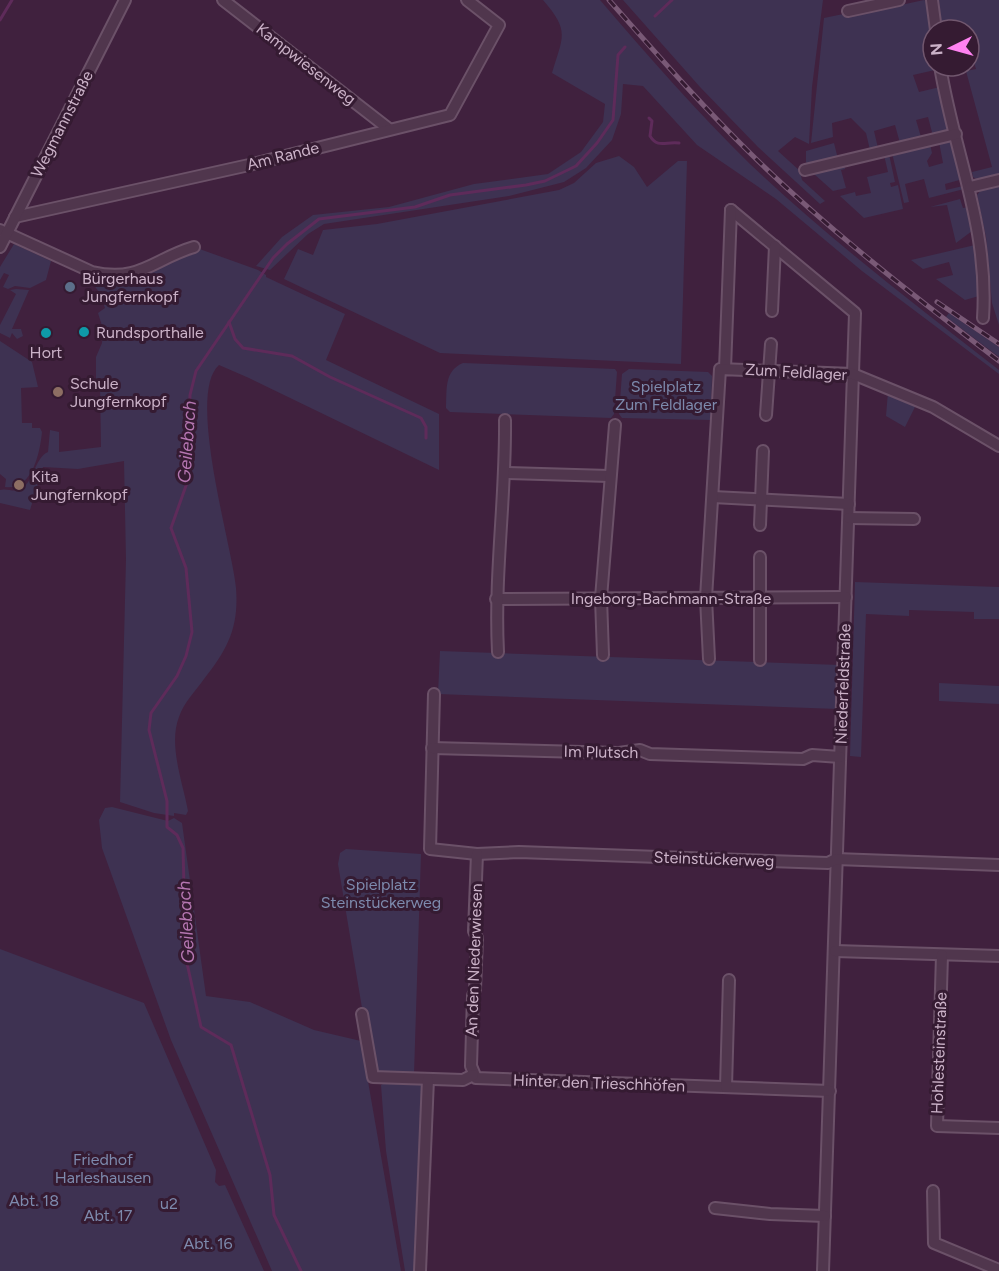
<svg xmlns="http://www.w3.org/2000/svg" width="999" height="1271" viewBox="0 0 999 1271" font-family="Figtree,sans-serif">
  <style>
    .green { fill: #3e3252 }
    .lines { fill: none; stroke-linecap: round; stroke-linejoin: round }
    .stream { stroke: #5e2b5a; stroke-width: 3 }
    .minor-casing { stroke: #6b5168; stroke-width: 14 }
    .minor { stroke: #50364d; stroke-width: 10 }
    .rail-casing { stroke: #795976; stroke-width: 5 }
    .rail { stroke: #351b32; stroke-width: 3; stroke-dasharray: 9; stroke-linecap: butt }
    .service-dot { fill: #5c6f8a; stroke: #351b32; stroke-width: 2 }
    .culture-dot { fill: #0f9aa8; stroke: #351b32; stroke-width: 2 }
    .education-dot { fill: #8d6e63; stroke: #351b32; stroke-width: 2 }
    .labels { text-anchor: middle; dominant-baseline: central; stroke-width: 6; stroke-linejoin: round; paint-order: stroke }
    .street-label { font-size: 16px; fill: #cbb2c8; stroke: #351b32 }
    .poi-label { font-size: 16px; fill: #cbb2c8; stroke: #351b32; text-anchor: start }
    .park-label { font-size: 16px; fill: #7d8aad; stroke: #351b32 }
    .water-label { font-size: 18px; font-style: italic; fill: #b576b1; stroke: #351b32 }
  </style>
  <rect width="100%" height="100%" fill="#40213e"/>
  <g class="green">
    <path d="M543 0H600C648 56 697 112 750 164 828 238 914 304 999 370V374L862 271 776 199 697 145 643 86 623 84 621 114 612 140 586 168 564 182 509 196 324 224 308 234 270 270 256 266 282 237 313 215 389 207 474 184 548 174 581 152 603 122 605 104 552 73C563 36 570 31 543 0Z"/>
    <path d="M623 0H823L812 87 809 144 795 137 778 151 800 171 802 180 825 201 820 204 758 147 700 87Z"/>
    <path d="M924 0 929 3 935 70 913 75 919 92 940 87 949 132 933 136 928 117 916 120 921 137 900 143 895 125 874 131 878 148 870 150 866 133 851 118 832 123 833 137 811 143 824 18 848 13 850 16Z"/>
    <path d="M939 0H999V175L978 180 973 177 972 172 992 167 966 71 976 69 972 56 969 57V30H942Z"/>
    <path d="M949 139 953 142 963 179 945 184 946 190 963 186 964 189 929 198 924 179 905 184 909 202 904 203 892 153 930 144 932 153 927 161 929 167 943 163 939 142Z"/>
    <path d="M834 143 838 159 809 166 806 162V151Z"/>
    <path d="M889 154 895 182 890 183 891 187 898 185 903 209 864 218 840 196 855 192 856 196 871 193 867 177 888 172 884 155Z"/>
    <path d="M619 156 634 167 647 187 678 161H687L681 364 440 353 284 279 298 249 313 255 323 230 377 224 559 190 574 183 596 163Z"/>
    <path d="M844 164 845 169 841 170 846 188 833 191 814 174Z"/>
    <path d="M999 185V325L992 303 986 237 977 195 981 190Z"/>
    <path d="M960 199 963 208 969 207 972 231 956 243 947 205 930 207Z"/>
    <path d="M14 244 51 261 46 280 30 288 15 286 8 289 3 287 9 275 4 273 0 280V267Z"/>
    <path d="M975 245 979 296 965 300 936 279 953 275 949 262 923 269 911 260Z"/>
    <path d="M194 247 258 270 266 275V277L345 314 326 360 439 414V470L249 378 219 365C186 394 232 545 236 588 239 627 228 649 204 679 195 692 184 702 179 717 168 745 183 783 188 811L186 815 174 813V816L154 813 120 802 126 559 124 461 78 469 43 467 30 510 0 503V490C6 488 13 492 19 490 34 484 34 458 48 452L50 430 59 432V452L101 447 100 384 96 383V357L102 343 103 329 98 313 105 308 99 292 84 272 120 276Z"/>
    <path d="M16 289 29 290 12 329H21L23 336 17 339 12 333 10 338 0 333V325L16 294 10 290Z"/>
    <path d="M949 313 999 347V357L946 317Z"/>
    <path d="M0 341 32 362 38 387 21 388 22 423H32V428H40L42 432C40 453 32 491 5 487L6 479 0 474Z"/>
    <path d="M463 363 615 369 617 372 614 414 611 418 450 412 446 408C447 389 444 371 463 363Z"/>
    <path d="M629 369 708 372 712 376 711 420 622 418 619 414 622 374Z"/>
    <path d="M888 392 916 405 905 427 886 416Z"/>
    <path d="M855 582 999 587V619H974V612L909 610V616L866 614 861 757 850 756Z"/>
    <path d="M440 651 840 665 838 709 438 694Z"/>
    <path d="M939 683 999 686V704L939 701Z"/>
    <path d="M112 807 168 821 174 818 182 823 206 996 250 1002 314 1030 361 1041 401 1271H272L171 1040 102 848 99 820 105 808Z"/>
    <path d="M346 849 421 854 414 1074 377 1073 372 1068 338 864 340 853Z"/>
    <path d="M0 949 144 1003 216 1170 215 1182 219 1186 225 1185 264 1271H0Z"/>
    <path d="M390 1080 414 1081 422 1085 417 1271H405L386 1151 381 1085Z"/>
  </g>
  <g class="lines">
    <g class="stream">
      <path d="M655 16 672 0"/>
      <path d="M0 20 12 0"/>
      <path d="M649 118 652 121 650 136C658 149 666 141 679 143"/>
      <path d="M229 322 235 339 243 348 292 356 330 377 421 418 426 427V438"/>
      <path d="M301 1271 274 1215 270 1175 231 1045 201 1027 185 954 187 929 182 906 184 887 183 848 177 835 167 827V801L149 730 151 713 177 676 186 656 192 632 186 568 171 528 188 480 190 395 196 371 273 258 287 244 319 219 415 207 450 195 526 185 545 181 576 166 597 143 613 120 618 55 625 47"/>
    </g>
    <defs>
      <g id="minor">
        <path d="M223 0 389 129"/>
        <path d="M932 0 936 30"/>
        <path d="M848 11 899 0"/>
        <path d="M940 66C954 153 989 227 983 318"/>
        <path d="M805 170 956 134"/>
        <path d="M970 187 999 180"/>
        <path d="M731 210 855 313 823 1271"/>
        <path d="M15 217 249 165 450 115 499 25 467 0"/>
        <path d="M0 230 92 272C140 283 153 259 194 247"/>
        <path d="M0 247 125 0"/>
        <path d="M772 311 775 246"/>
        <path d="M725 369 731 210"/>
        <path d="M766 415 771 344"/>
        <path d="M506 473 609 476"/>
        <path d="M713 497 849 504"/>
        <path d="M849 518 914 519"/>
        <path d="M760 525 763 451"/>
        <path d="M760 557V660"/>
        <path d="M496 599 846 597"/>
        <path d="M498 652C494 574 506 497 505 420"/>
        <path d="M603 655 601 598 615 425"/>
        <path d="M709 659 706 598 720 369 853 374 933 407 999 446"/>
        <path d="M434 694 430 849 477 854 519 852 828 863 836 859 999 865"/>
        <path d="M432 748 619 753 640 750 650 754 803 759 812 755 840 757"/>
        <path d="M477 854 474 931 477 938 475 989 473 996 471 1066 476 1078 830 1091"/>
        <path d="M835 951 999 956"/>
        <path d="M942 955 937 1126 999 1128"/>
        <path d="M362 1014 373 1077 463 1080 473 1075"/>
        <path d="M726 1087 729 980"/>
        <path d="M933 1191 934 1243 999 1270"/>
        <path d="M715 1208 770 1214 825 1216"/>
        <path d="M420 1271 428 1079"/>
      </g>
    </defs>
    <use href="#minor" class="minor-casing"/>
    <use href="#minor" class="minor"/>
    <defs>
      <g id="rail">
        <path d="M609 0C655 52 701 105 751 154 827 229 914 296 999 361"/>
        <path d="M937 302 999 344"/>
      </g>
    </defs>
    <use href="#rail" class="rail-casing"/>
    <use href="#rail" class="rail"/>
  </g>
  <circle class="service-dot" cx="70" cy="287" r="6"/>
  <g class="culture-dot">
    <circle cx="84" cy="332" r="6"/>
    <circle cx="46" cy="333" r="6"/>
  </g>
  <g class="education-dot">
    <circle cx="58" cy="392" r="6"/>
    <circle cx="19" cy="485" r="6"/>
  </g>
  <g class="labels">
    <g class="street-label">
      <text transform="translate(306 64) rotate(38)">Kampwiesenweg</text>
      <text transform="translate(62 124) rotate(-63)">Wegmannstraße</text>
      <text transform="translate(283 156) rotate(-14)">Am Rande</text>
      <text transform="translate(796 372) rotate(3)">Zum Feldlager</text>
      <text x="671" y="598">Ingeborg-Bachmann-Straße</text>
      <text transform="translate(843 684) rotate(-88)">Niederfeldstraße</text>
      <text transform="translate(601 752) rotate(1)">Im Plutsch</text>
      <text transform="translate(714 859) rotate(2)">Steinstückerweg</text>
      <text transform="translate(474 960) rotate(-88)">An den Niederwiesen</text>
      <text transform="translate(939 1053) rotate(-88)">Hohlesteinstraße</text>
      <text transform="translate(599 1083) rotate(2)">Hinter den Trieschhöfen</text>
    </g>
    <g class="poi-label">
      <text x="82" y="278">Bürgerhaus<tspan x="82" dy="18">Jungfernkopf</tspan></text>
      <text x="96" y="332">Rundsporthalle</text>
      <text x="46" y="352" text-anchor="middle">Hort</text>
      <text x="70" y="383">Schule<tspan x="70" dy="18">Jungfernkopf</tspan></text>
      <text x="31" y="476">Kita<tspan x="31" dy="18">Jungfernkopf</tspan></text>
    </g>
    <g class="park-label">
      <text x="666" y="386">Spielplatz<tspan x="666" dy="18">Zum Feldlager</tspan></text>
      <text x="381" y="884">Spielplatz<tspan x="381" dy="18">Steinstückerweg</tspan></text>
      <text x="103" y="1159">Friedhof<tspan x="103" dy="18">Harleshausen</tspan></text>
      <text x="34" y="1200">Abt. 18</text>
      <text x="169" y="1203">u2</text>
      <text x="108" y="1215">Abt. 17</text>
      <text x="208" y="1243">Abt. 16</text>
    </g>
    <g class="water-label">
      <text transform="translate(187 442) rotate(-86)">Geilebach</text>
      <text transform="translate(186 922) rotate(-93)">Geilebach</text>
    </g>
  </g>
  <g transform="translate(951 48) rotate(265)"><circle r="28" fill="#351b32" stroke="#71576e" stroke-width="1.5"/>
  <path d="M0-4.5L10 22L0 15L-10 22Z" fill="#ff82f1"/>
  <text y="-9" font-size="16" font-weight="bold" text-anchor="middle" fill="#cbb2c8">N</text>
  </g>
</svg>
